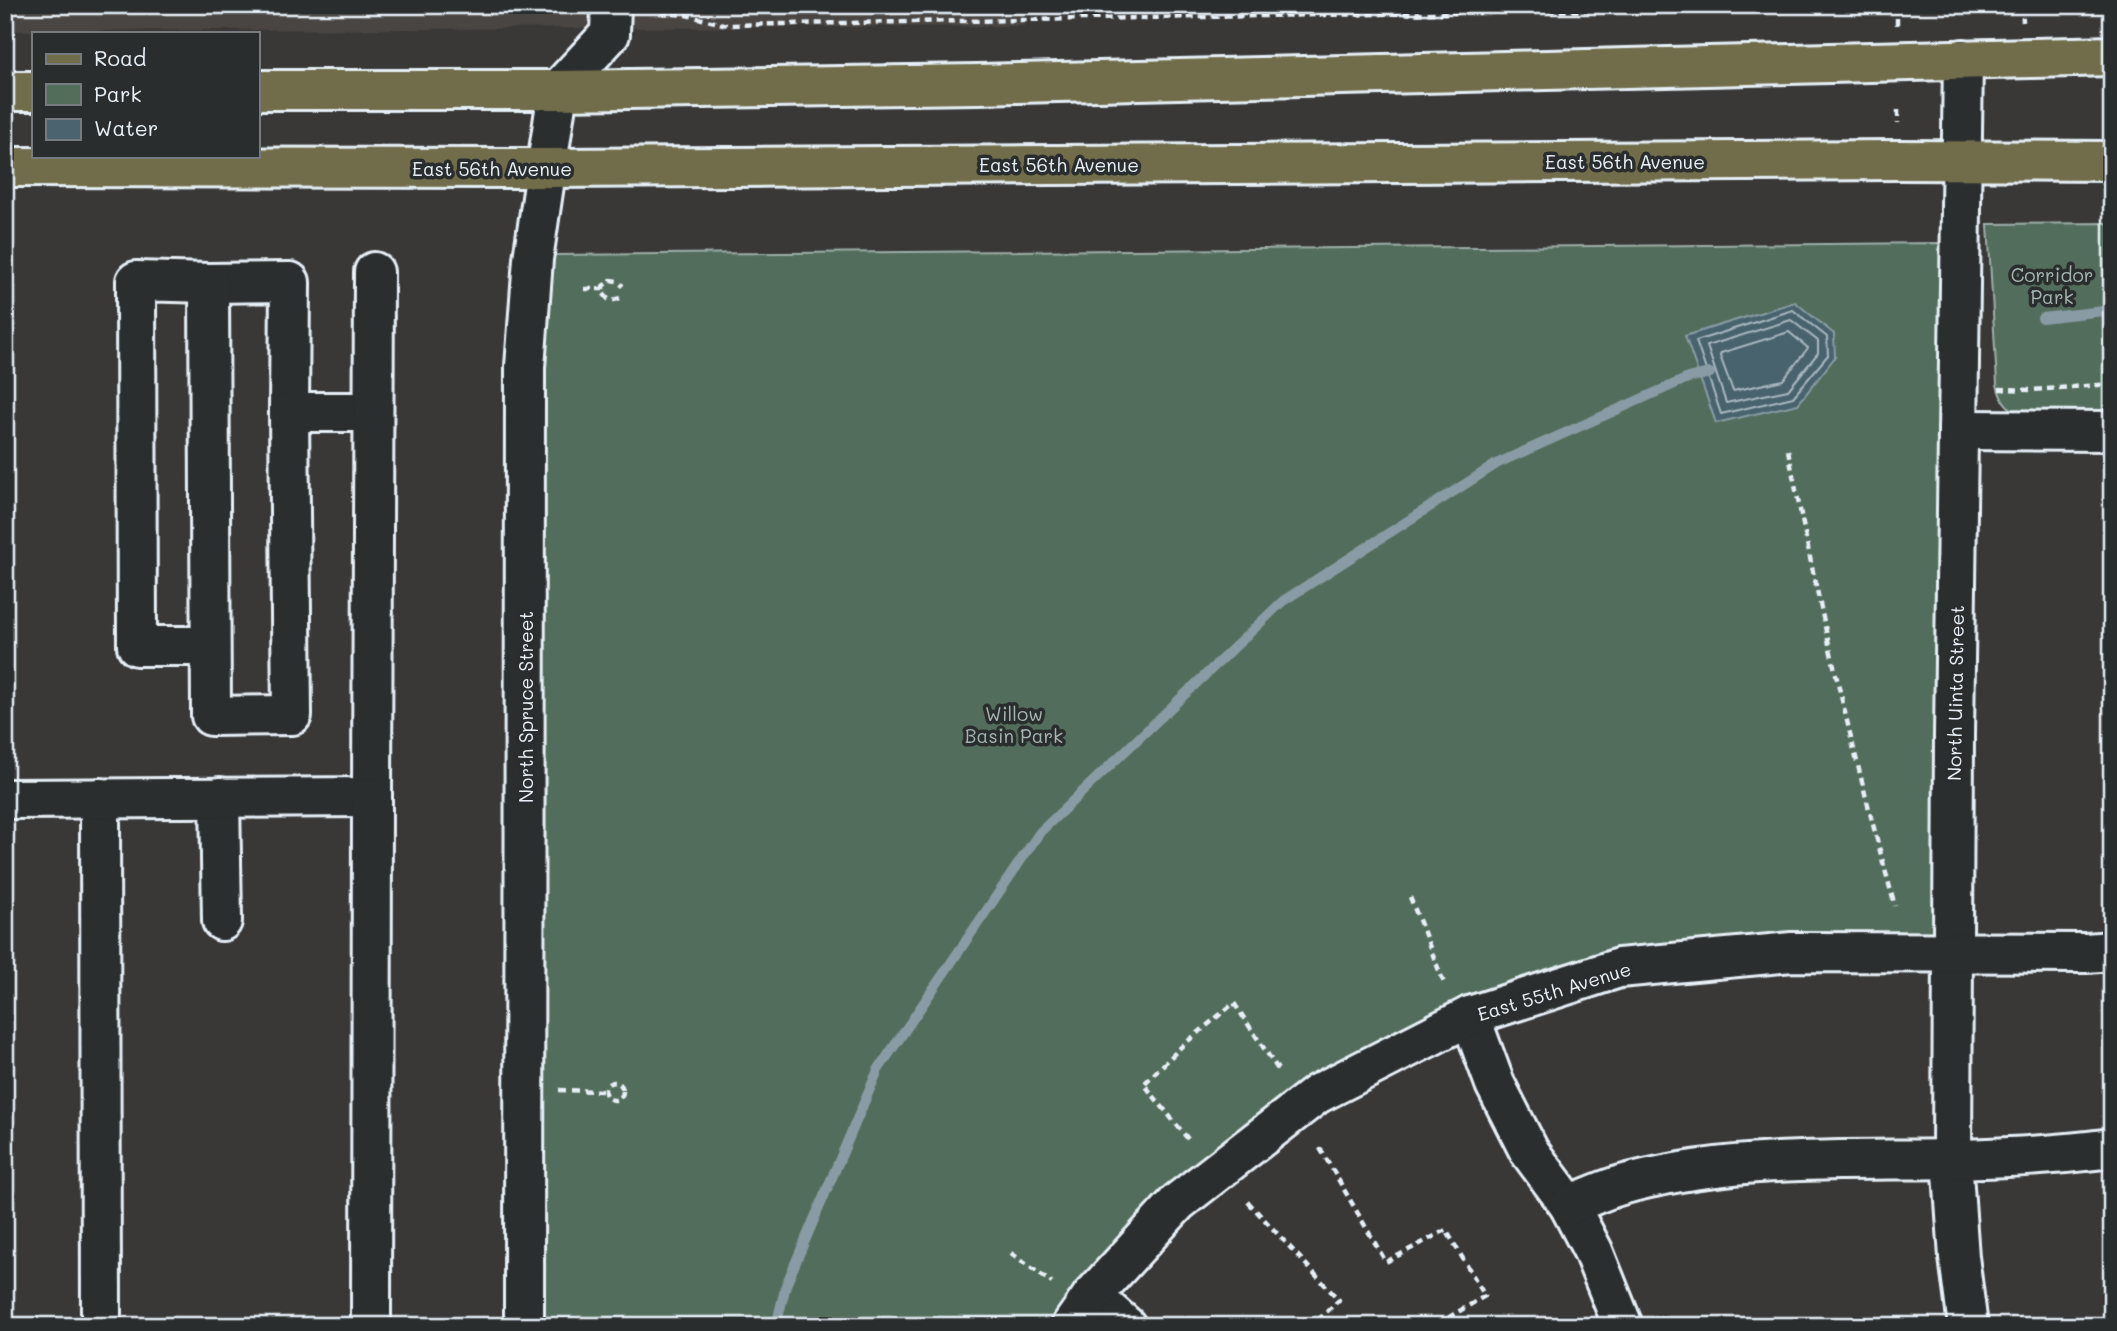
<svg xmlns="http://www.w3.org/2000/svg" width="2117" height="1331" viewBox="0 0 2117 1331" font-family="Mali,sans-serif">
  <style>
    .built { fill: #4a4542 }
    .green { fill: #536d5b; stroke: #9eafaa; stroke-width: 2 }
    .water { fill: #4a636e; stroke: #899ca5; stroke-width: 2 }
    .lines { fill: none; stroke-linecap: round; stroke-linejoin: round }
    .shore { stroke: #a9b8c1; stroke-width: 2 }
    .stream { stroke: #899ca5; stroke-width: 10 }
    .minor-casing { stroke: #e8f1f8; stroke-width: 44 }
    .major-casing { stroke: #e8f1f8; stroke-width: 44 }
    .path { stroke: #e8f1f8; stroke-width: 4.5; stroke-dasharray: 7 5; stroke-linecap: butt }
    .minor { stroke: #2a2d2e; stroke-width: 38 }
    .major { stroke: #716d4b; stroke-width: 38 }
    .labels { text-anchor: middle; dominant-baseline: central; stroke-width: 7; stroke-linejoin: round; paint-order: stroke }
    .street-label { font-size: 19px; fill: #e8f1f8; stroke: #2a2d2e }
    .park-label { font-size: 19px; fill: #a5b6b1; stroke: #2a2d2e }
  </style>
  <rect width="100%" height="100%" fill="#393837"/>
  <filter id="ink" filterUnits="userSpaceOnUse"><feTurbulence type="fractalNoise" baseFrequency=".0143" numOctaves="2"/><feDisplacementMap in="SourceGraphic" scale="14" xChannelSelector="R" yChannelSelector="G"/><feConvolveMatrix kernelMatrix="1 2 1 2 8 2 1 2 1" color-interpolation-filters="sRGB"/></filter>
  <g filter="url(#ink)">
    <path class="built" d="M5 5H1024V26L5 31Z"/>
    <g class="green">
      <path d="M2112 223V416L2021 414C2006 408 2000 399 1997 384L1988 224Z"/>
      <path d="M1941 243 1935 949 1605 967 1311 1090 1062 1326H541L542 385 553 255Z"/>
    </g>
    <path class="water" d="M1795 302 1834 334 1835 357 1798 404 1716 423 1685 336Z"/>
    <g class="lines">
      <g class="shore">
        <path d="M1793 310 1827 337 1828 355 1793 397 1721 414 1696 341Z"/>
        <path d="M1791 320 1818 341V353L1788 390 1726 403 1707 346Z"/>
        <path d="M1789 332 1808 348 1783 380 1733 391 1720 356 1721 353Z"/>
      </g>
      <g class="stream">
        <path d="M2042 318 2112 310"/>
        <path d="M776 1326 786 1285 878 1070 1040 832 1283 601 1498 463 1688 378 1710 373"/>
      </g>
      <defs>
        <g id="minor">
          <path d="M1963 59 1954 736 1952 1159 1959 1257 1968 1326"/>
          <path d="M209 283 290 282 289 412"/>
          <path d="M1958 430 2112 431"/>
          <path d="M210 646H137L136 281 209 283 211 716 292 715 289 412H373"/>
          <path d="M220 797 222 921"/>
          <path d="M100 798 101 1326"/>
          <path d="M5 799 372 797 374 272"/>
          <path d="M1470 1016 1495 1084 1529 1151 1569 1205 1593 1251 1623 1326"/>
          <path d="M1569 1205C1585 1199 1601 1191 1618 1186 1726 1155 1841 1161 1952 1159 2005 1158 2059 1155 2112 1148"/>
          <path d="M1092 1296 1126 1326"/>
          <path d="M371 1326 372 797"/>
          <path d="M524 1326 525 367 533 259 558 90 610 34 611 5"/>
          <path d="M1071 1326 1092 1296 1178 1202 1317 1094 1470 1016 1619 968 1792 952 2086 953 2112 951"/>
        </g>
        <g id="major">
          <path d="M257 90H558L978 84 2112 56"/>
          <path d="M5 91H33"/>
          <path d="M5 167 547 168 1898 160 2112 161"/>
        </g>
      </defs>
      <use href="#minor" class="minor-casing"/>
      <use href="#major" class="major-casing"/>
      <g class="path">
        <path d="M2022 5 2023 22"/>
        <path d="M1897 6V26"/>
        <path d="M661 13 686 15 727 25 1912 5"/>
        <path d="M1898 110V123"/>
        <path d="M585 289H603"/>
        <path d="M620 298 614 300 608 299 603 293V286L611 280 617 281 623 286"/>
        <path d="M1999 389 2033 390 2112 384"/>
        <path d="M1788 450C1818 603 1853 755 1895 906"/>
        <path d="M1410 897 1444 983"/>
        <circle cx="614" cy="1091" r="9"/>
        <path d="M559 1090 605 1091"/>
        <path d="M1188 1139 1144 1084 1182 1046 1234 1003 1279 1071"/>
        <path d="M1320 1148 1386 1262 1446 1230 1485 1296 1434 1326"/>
        <path d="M1248 1202 1339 1300 1312 1326"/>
        <path d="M1011 1253 1052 1283"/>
      </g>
      <use href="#minor" class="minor"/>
      <use href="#major" class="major"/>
    </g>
  </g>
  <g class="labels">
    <g class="street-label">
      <text x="1625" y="161">East 56th Avenue</text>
      <text x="1059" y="164">East 56th Avenue</text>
      <text x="492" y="168">East 56th Avenue</text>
      <text transform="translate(1955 693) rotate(-89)">North Uinta Street</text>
      <text transform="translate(525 707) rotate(-90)">North Spruce Street</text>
      <text transform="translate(1554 991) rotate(-17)">East 55th Avenue</text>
    </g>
    <g class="park-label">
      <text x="2052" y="274">Corridor<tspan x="2052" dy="22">Park</tspan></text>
      <text x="1014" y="713">Willow<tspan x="1014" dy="22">Basin Park</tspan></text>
    </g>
  </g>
  <rect width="2117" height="1331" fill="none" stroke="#2a2d2e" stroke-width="28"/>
  <rect x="14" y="14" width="2089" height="1303" fill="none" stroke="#e8f1f8" stroke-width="2.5" filter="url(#ink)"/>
  <rect x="32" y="32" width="228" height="126" fill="#2a2d2e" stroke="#767b7f" stroke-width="2"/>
  <rect x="46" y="54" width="35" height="10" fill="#716d4b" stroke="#767b7f" stroke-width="2"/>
  <text x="94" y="66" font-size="21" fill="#e8f1f8">Road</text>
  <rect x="46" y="84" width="35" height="21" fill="#536d5b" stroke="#767b7f" stroke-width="2"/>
  <text x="94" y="102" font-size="21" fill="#e8f1f8">Park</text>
  <rect x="46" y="119" width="35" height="21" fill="#4a636e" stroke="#767b7f" stroke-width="2"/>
  <text x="94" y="136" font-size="21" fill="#e8f1f8">Water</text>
</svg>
